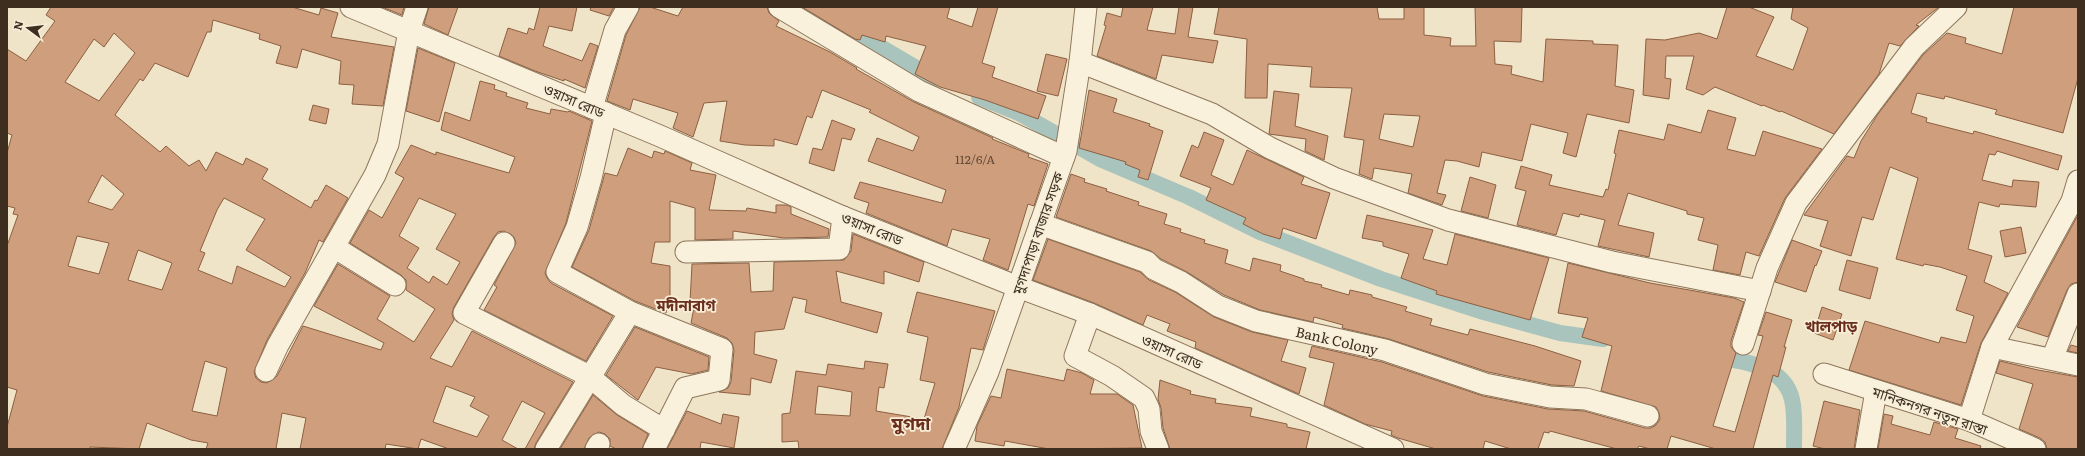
<svg xmlns="http://www.w3.org/2000/svg" width="2085" height="456" viewBox="0 0 2085 456" font-family="Literata,'Noto Sans Bengali',serif">
  <style>
    .lines { fill: none; stroke-linecap: round; stroke-linejoin: round }
    .canal { stroke: #a9c4bc; stroke-width: 16 }
    .building { fill: #cf9f7d; stroke: #8d5f41; fill-rule: evenodd }
    .minor-casing { stroke: #8d765c; stroke-width: 23 }
    .minor { stroke: #faf1dc; stroke-width: 21 }
    .labels { text-anchor: middle; dominant-baseline: central; stroke-width: 3.5; stroke-linejoin: round; paint-order: stroke }
    .number-label { font-size: 12px; fill: #624a37 }
    .street-label { font-size: 14px; fill: #3d2e20; stroke: #f7eed8 }
    .neighbourhood-label { font-size: 15px; font-weight: bold; fill: #6b2e1e; stroke: #f7eed8 }
    .district-label { font-size: 18px; font-weight: bold; fill: #6b2e1e; stroke: #f7eed8 }
  </style>
  <rect width="100%" height="100%" fill="#f0e4c8"/>
  <g class="lines">
    <g class="canal">
      <path d="M812 7 935 79"/>
      <path d="M979 97 1019 113 1102 160 1189 197 1260 232 1381 279 1480 311 1560 333 1603 339"/>
      <path d="M1713 356C1745 362 1788 365 1793 405 1795 419 1794 435 1794 449"/>
    </g>
  </g>
  <g class="building">
    <path d="M51 7H292L319 15 321 8 338 13 331 37 394 47 383 106 352 104 354 85 339 84 341 61 302 49 297 68 276 63 281 46 259 39 260 34 213 20 211 32H207L188 77 155 63 143 81 140 79 115 115 160 152 166 146 189 166 199 160 206 171 216 152 243 165 246 158 268 169 262 179 311 208 315 200 317 201 326 185 348 198 323 242 319 240 305 273 267 340 254 372 256 378 261 382 267 383 277 376 303 326 381 350 384 343 314 306 338 264 390 296 377 319 414 342 435 309 406 290V280L401 275 350 243 369 210 382 218 404 178 395 173 411 145 436 155V152L509 173 515 157 441 130 445 112 470 121 480 81 495 85 494 89 507 93 506 96 528 103 526 108 550 114 551 109 568 112 569 111 592 121 566 223 545 273 547 278 551 283 613 316 586 361 484 310 497 287 494 285 516 243 514 237 504 231 498 232 494 237 454 307 452 314 454 320 430 358 452 367 472 331 573 382 536 443 534 449H525L545 413 522 401 502 440 518 449H449L421 439 418 449 386 444 385 449H300L306 418 282 413 276 449H206L208 443 191 440 147 423 139 449 90 447V449H7V427L17 390 7 387V246L18 215 13 214 15 208 7 206V153L12 135 7 133V49L26 61 55 21 46 15ZM114 33 135 53 99 101 65 82 94 39 104 47ZM102 175 124 194 112 210 88 202ZM224 198 265 219 246 250 291 277 285 287 237 266 232 284 198 270 205 253 200 251 217 210ZM419 198 456 214 436 249 460 262 447 285 433 276 429 283 407 268 419 248 399 236ZM77 236 109 243 99 274 68 266ZM138 250 172 263 162 290 128 280ZM205 361 227 368 217 416 192 411ZM446 386 475 397 470 406 489 416 477 437 433 422Z"/>
    <path d="M382 7H404L402 15Z"/>
    <path d="M429 7H458L448 35 424 24Z"/>
    <path d="M540 7H577L572 31 549 26 543 46 582 61 590 43 598 46 585 88 564 79V81L535 71 499 56 508 28 527 34 529 28 534 30Z"/>
    <path d="M591 7H614L609 16 590 10Z"/>
    <path d="M640 7H650L678 16 683 7H767L769 13 779 21 776 26 830 52 857 68 856 69 914 102 993 138 992 139 1029 154 1028 157 1048 164 1034 206 1028 204 1008 270 983 260 990 239 952 229 947 246 866 213 869 203 854 198 860 182 942 203 946 190 868 161 877 138 913 151 919 137 869 112 871 110 822 90 812 118 807 116 797 145 774 139V146L745 145 720 141 727 101 704 103 693 137 673 128 678 113 633 99 630 110 607 101 626 35Z"/>
    <path d="M802 7H950L947 18 972 27 978 7H998L982 63 995 67 992 77 1046 96 1038 119 985 100 940 87 915 74 926 46 886 36 885 42 862 35 860 40 855 39Z"/>
    <path d="M1123 7H1153L1147 30 1175 34 1179 7H1193L1188 37 1218 41 1213 63 1162 55 1156 79 1097 56 1106 26 1104 25 1107 13 1121 17Z"/>
    <path d="M1219 7H1377L1379 19H1404V7H1424V35L1451 38 1450 46H1476L1475 7H1522L1521 42 1494 41 1495 64 1512 66 1511 74 1543 82 1546 39 1593 41V44L1618 45 1615 86 1634 90 1629 123 1587 114 1576 157 1563 153 1568 133 1531 124 1522 161 1482 152 1479 167 1457 161 1445 160 1437 193 1446 195 1442 205 1408 193 1412 174 1374 168 1372 179 1359 174 1364 140 1344 137 1352 88 1310 87 1312 67 1268 64 1267 98H1245L1247 39 1214 34ZM1384 114 1420 116 1413 147 1379 139Z"/>
    <path d="M1727 7H1749L1774 17 1756 56 1793 70 1808 28 1791 19 1793 7H1939L1916 25 1919 26 1900 46 1889 43 1879 74 1834 134 1781 111 1780 112 1763 105 1762 106 1715 87 1703 95 1686 89 1694 56H1666L1665 78 1671 79 1669 99 1643 95 1646 39 1665 40 1699 33 1717 39Z"/>
    <path d="M2014 7H2078V78L2063 133 1995 114 1997 110 1945 96 1944 99 1917 93 1911 113 1927 118 1926 122 1973 134 1974 131 2062 156 2058 170 1997 151 1995 155 1989 154 1982 180 2012 187 2013 180 2039 182 2036 207 2000 204 1999 207 1979 202 1968 249 1992 256 1984 282 2008 293 1981 343 1961 405 1849 370 1865 321 1939 343 1941 337 1966 343 1974 316 1956 310 1967 276 1940 267 1924 264 1923 266 1896 259 1918 178 1890 167 1873 220 1862 217 1851 256 1820 246 1828 221 1804 215 1847 156 1854 158 1861 141 1878 114 1923 55 1947 33 1966 38 1965 43 2002 54Z"/>
    <path d="M418 48 455 63 439 122 406 111Z"/>
    <path d="M1046 54 1067 59 1058 96 1037 91Z"/>
    <path d="M1089 90 1117 99 1113 112 1150 124 1149 126 1163 131 1148 180 1138 177 1140 170 1125 164 1126 162 1079 148Z"/>
    <path d="M1274 91 1299 94 1295 126 1328 136 1324 160 1305 151 1306 139 1269 134Z"/>
    <path d="M313 105 329 109 326 124 309 120Z"/>
    <path d="M1708 110 1736 118 1727 149 1755 156 1763 131 1822 149 1785 198 1759 256 1746 252 1740 275 1713 270 1718 245 1698 240 1704 218 1687 214V211L1628 193 1618 225 1654 233 1649 257 1598 246 1605 220 1580 214 1579 217 1563 213 1556 235 1517 225 1526 191 1515 188 1521 166 1552 175 1549 185 1603 197 1606 189 1608 190 1616 154 1614 153 1619 130 1664 140 1668 124 1701 133Z"/>
    <path d="M832 120 855 129 851 140 842 138 834 171 809 163 813 148 822 150Z"/>
    <path d="M1204 132 1224 140 1211 175 1233 185 1247 150 1304 177 1301 184 1330 193 1316 239 1283 228 1280 239 1263 234 1243 224 1246 218 1206 200 1211 188 1180 176 1192 145 1198 148Z"/>
    <path d="M628 148 652 158 654 151 664 154 665 151 692 163 690 170 716 175 709 210 746 211 747 208 776 213V205H787L791 207V214L829 229 828 237 784 238 733 231V239L695 240V208L670 201V242H655L651 263 670 266V297L666 313 635 301 572 267 589 230 605 173 617 176Z"/>
    <path d="M1071 174 1085 179 1084 182 1107 189 1106 191 1139 202 1138 205 1167 214 1164 224 1181 229 1180 232 1205 240 1204 243 1228 250 1225 263 1250 271 1253 258 1281 265 1280 271 1304 279V281L1322 285 1321 287 1349 295 1350 290 1372 295V297L1407 307 1405 311 1432 319 1430 325 1468 335 1470 329 1535 346 1581 361 1574 386 1552 385 1488 372 1389 339 1342 328 1343 325 1314 317 1313 322 1260 310 1224 295 1187 272 1161 259 1151 251 1056 217Z"/>
    <path d="M1470 177 1496 185 1488 218 1461 211Z"/>
    <path d="M1367 215 1433 230 1423 259 1447 265 1455 234 1549 258 1530 320 1436 294 1437 291 1401 278 1409 254 1383 246V242L1362 238Z"/>
    <path d="M2078 215V282L2071 284 2067 290 2048 337 2017 327Z"/>
    <path d="M2021 227 2026 253 2005 257 2000 231Z"/>
    <path d="M853 234 924 262 919 282 884 271V284L836 271 841 302 882 313 877 333 805 312 807 300 793 297 784 329 755 332 754 354 777 360 771 383 751 378 750 395 719 392 728 388 731 382 734 350 732 343 727 338 691 323 695 302H690L692 264 749 263 751 292 773 291 774 262 844 260 851 251Z"/>
    <path d="M1048 239 1140 272 1149 280 1175 292 1214 317 1252 332 1288 340 1281 361 1306 368 1299 394 1195 348 1196 342 1167 331 1170 324 1147 315 1143 325 1094 303 1033 280Z"/>
    <path d="M1792 240 1822 251 1816 266 1815 265 1806 292 1775 282Z"/>
    <path d="M1847 260 1878 268 1870 299 1839 290Z"/>
    <path d="M1568 263 1650 283 1734 298 1744 302 1731 341V347L1736 353 1713 426 1735 432 1763 336 1758 335 1766 312 1792 320 1784 347H1786L1778 377 1773 375 1753 449H1716L1671 436 1667 449H1650L1639 446 1637 449H1617L1550 431 1549 433 1544 432 1538 449H1511L1485 441 1483 449H1436L1398 438 1391 435 1392 431 1365 424 1324 405 1334 363 1309 357 1312 346 1382 362 1483 396 1548 409 1584 411 1645 428H1651L1656 425 1660 419 1659 413 1656 407 1601 391 1612 346 1582 337 1588 318 1558 313Z"/>
    <path d="M917 292 995 311 983 350 971 348 959 407 942 449H799L798 441 782 442V414L790 413 796 371 826 375 828 364 864 369 865 361 888 364 884 388 879 387 876 411 924 419 935 383 920 380 928 337 907 332ZM818 386 852 392 850 416 815 414Z"/>
    <path d="M1822 307 1842 314 1833 340 1814 333Z"/>
    <path d="M635 327 709 357 708 370 692 374 656 367 638 400 606 375Z"/>
    <path d="M2071 345 2078 347V353L2068 351Z"/>
    <path d="M2000 361 2038 370 2078 377V449H2047L2045 442 2040 438 2019 429 2033 384 1996 373Z"/>
    <path d="M1007 369 1064 381 1067 369 1082 373 1094 380 1090 394H1117L1133 405 1142 448 1049 449 1005 441 1004 446 975 441 977 426 991 396 1001 398Z"/>
    <path d="M1160 380 1191 391 1190 394 1216 399 1215 403 1252 408 1250 416 1287 424V427L1310 432 1306 449H1170L1163 428 1161 408 1158 399Z"/>
    <path d="M593 395 617 415 648 434 642 449H616L610 446V439L605 434 599 432 589 438 584 449H560Z"/>
    <path d="M1824 401 1860 410 1854 449H1825L1813 446Z"/>
    <path d="M687 411 721 424 723 414 739 417 734 448 701 442 700 449H667Z"/>
    <path d="M1884 414 1893 416 1891 424 1930 435 1934 422 1958 429 1955 438 1981 446 1980 449H1878Z"/>
  </g>
  <g class="lines">
    <defs>
      <g id="minor">
        <path d="M351 7 660 136 843 217 1018 287 1090 314 1393 449"/>
        <path d="M779 7 919 91 1064 157"/>
        <path d="M1080 62 1212 114 1270 148 1334 178 1448 220 1612 262 1760 291"/>
        <path d="M592 108 615 30 628 7"/>
        <path d="M606 113 591 178 577 227 557 272 630 312 722 349 719 380 685 388 654 449"/>
        <path d="M1040 224 1147 262 1154 269 1181 282 1218 306 1256 321 1385 350 1485 384 1550 397 1586 399 1648 416"/>
        <path d="M504 243 464 313 589 376 623 405 664 430"/>
        <path d="M334 247 395 285"/>
        <path d="M686 252 839 249 843 217"/>
        <path d="M1090 314 1075 356 1112 376 1144 398 1149 409 1151 431 1158 449"/>
        <path d="M1743 344 1767 268 1796 203 1914 47 1956 7"/>
        <path d="M1992 347 2078 365"/>
        <path d="M2052 359 2078 294"/>
        <path d="M266 371 278 345 375 175 388 144 409 31 417 7"/>
        <path d="M1824 374 1969 420 2035 449"/>
        <path d="M1969 420 1992 347 2072 201 2078 181"/>
        <path d="M546 449 630 312"/>
        <path d="M596 449 599 444"/>
        <path d="M954 449 988 372 1066 151 1080 62 1086 7"/>
        <path d="M1866 449 1876 391"/>
      </g>
    </defs>
    <use href="#minor" class="minor-casing"/>
    <use href="#minor" class="minor"/>
  </g>
  <g class="labels">
    <g class="number-label">
      <text x="975" y="159">112/6/A</text>
    </g>
    <g class="street-label">
      <text transform="translate(574 100) rotate(23)">ওয়াসা রোড</text>
      <text transform="translate(872 228) rotate(22)">ওয়াসা রোড</text>
      <text transform="translate(1037 233) rotate(-71)">মুগদাপাড়া বাজার সড়ক</text>
      <text transform="translate(1337 340) rotate(13)">Bank Colony</text>
      <text transform="translate(1172 351) rotate(24)">ওয়াসা রোড</text>
      <text transform="translate(1930 410) rotate(19)">মানিকনগর নতুন রাস্তা</text>
    </g>
    <g class="neighbourhood-label">
      <text x="686" y="304">মদীনাবাগ</text>
      <text x="1831" y="325">খালপাড়</text>
    </g>
    <g class="district-label">
      <text x="911" y="422">মুগদা</text>
    </g>
  </g>
  <rect width="2085" height="456" fill="none" stroke="#3d2e20" stroke-width="16"/>
  <g transform="translate(28 28) rotate(285)" stroke="#f7eed8" stroke-width="3" paint-order="stroke">
  <path d="M0-3L7 15L0 10L-7 15Z" fill="#3d2e20"/>
  <text y="-6" font-size="11" font-weight="bold" text-anchor="middle" fill="#3d2e20">N</text>
  </g>
</svg>
